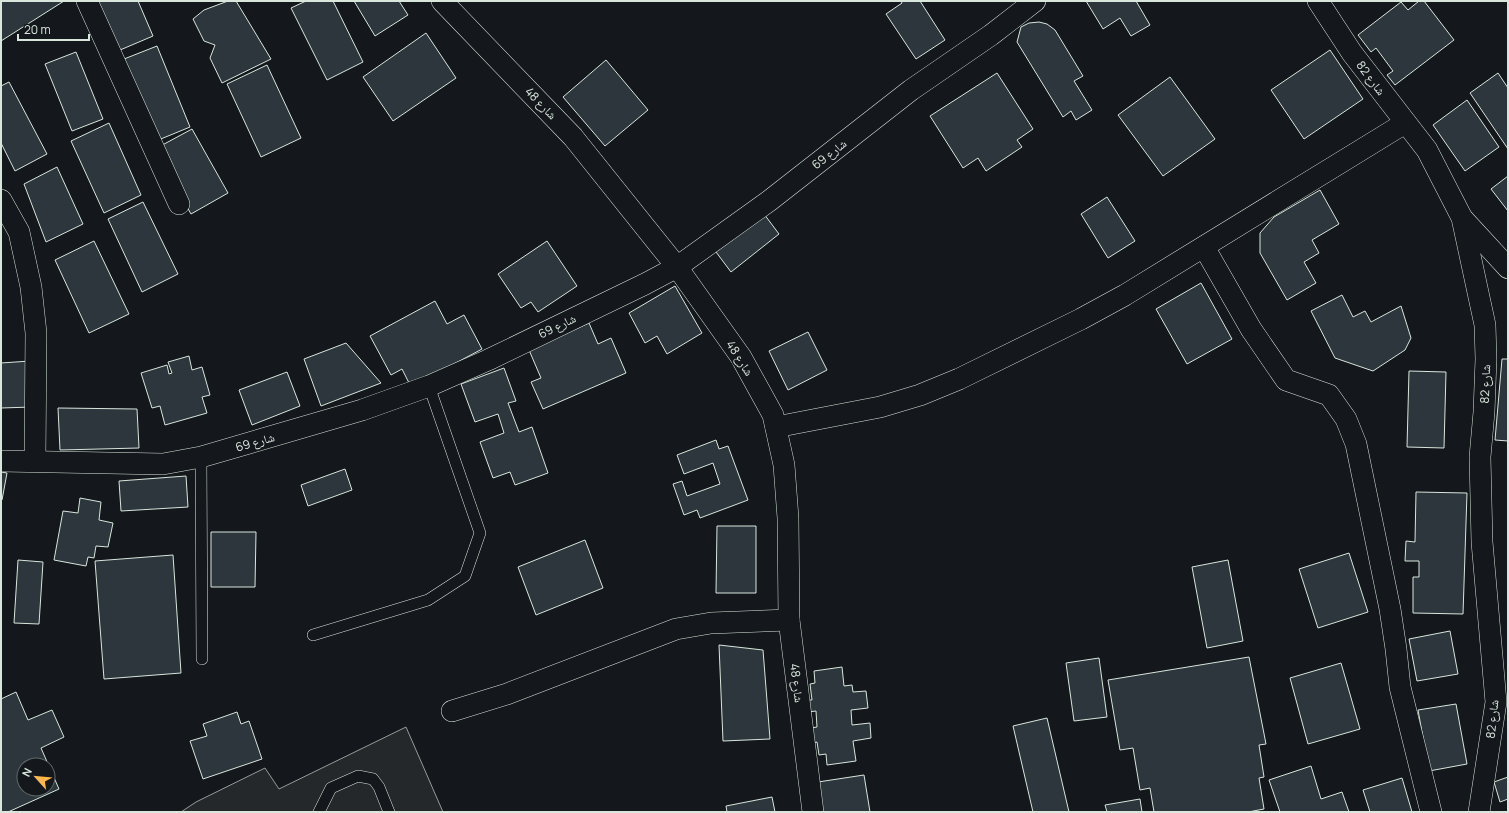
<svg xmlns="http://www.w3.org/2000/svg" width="1509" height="813" viewBox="0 0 1509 813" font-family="Manrope,'Noto Naskh Arabic',sans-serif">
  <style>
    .parking { fill: #24282b; stroke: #939e99 }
    .building { fill: #2c363c; stroke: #d8e6dc; fill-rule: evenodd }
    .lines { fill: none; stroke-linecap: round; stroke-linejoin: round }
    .service-casing { stroke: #d8e6dc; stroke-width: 12 }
    .minor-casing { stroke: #d8e6dc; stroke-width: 22 }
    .service { stroke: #14181c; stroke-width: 11 }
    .minor { stroke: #14181c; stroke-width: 21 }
    .labels { text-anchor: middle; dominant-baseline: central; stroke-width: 3; stroke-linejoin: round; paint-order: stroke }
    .street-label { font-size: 12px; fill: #d8e6dc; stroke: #14181c }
  </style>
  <rect width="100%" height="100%" fill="#14181c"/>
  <path class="parking" d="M406 727 443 812H181L196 802 265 768 279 789Z"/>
  <g class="building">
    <path d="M1 1H64L1 41Z"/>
    <path d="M91 1H138L153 36 113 53Z"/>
    <path d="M228 1H236L271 59 222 83 210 58 215 45 204 41 193 19 204 10Z"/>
    <path d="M306 1H333L363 62 327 80 291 8Z"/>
    <path d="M354 1H399L408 15 375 36Z"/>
    <path d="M901 1H920L945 40 916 59 886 14 902 3Z"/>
    <path d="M1086 1H1136L1150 25 1131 36 1120 18 1103 29Z"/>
    <path d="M1419 1H1424L1454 40 1395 85 1387 75 1393 71 1376 48 1371 52 1358 35 1401 2 1408 10Z"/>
    <path d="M1039 22 1047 24 1055 30 1083 76 1074 81 1092 110 1076 120 1071 111 1063 117 1017 42 1021 27 1029 23Z"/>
    <path d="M426 33 456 78 393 121 363 77Z"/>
    <path d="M157 46 190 127 151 143 119 61Z"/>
    <path d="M1330 50 1363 99 1304 139 1271 90Z"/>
    <path d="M76 52 103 119 72 131 45 64Z"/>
    <path d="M606 60 648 110 605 146 563 97Z"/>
    <path d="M267 65 301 138 261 157 227 84Z"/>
    <path d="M997 73 1033 129 1017 140 1022 147 986 171 978 158 963 168 930 116Z"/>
    <path d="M1498 73 1508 88V149L1470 93Z"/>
    <path d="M1170 77 1215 139 1163 176 1118 115Z"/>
    <path d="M9 82 47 154 15 171 1 143V86Z"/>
    <path d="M1467 100 1499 147 1465 171 1433 125Z"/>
    <path d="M109 123 141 195 104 213 71 141Z"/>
    <path d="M192 129 228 193 191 214 155 149Z"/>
    <path d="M57 167 83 224 46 242 24 184Z"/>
    <path d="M1508 176V211L1491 189Z"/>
    <path d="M1320 190 1339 224 1312 240 1319 253 1304 262 1316 283 1287 300 1260 253V233L1274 217Z"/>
    <path d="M1107 197 1135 241 1108 258 1081 214Z"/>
    <path d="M143 202 178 274 142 292 108 219Z"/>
    <path d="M761 210 779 234 731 272 713 248Z"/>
    <path d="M94 241 129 314 89 333 55 260Z"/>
    <path d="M547 241 577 286 538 312 531 302 521 308 498 274Z"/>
    <path d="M1201 283 1232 339 1187 364 1156 309Z"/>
    <path d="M675 286 702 333 667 354 657 336 645 343 629 313Z"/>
    <path d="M1342 295 1353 317 1365 311 1371 322 1401 306 1411 338 1405 350 1373 371 1335 358 1311 311Z"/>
    <path d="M435 301 447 324 464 315 482 349 411 387 402 369 391 375 370 336Z"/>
    <path d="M589 323 598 344 611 338 626 373 543 409 531 382 541 378 529 350Z"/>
    <path d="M808 332 827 370 788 390 769 351Z"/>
    <path d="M346 343 381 383 321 406 304 359Z"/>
    <path d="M189 356 192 370 202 367 210 395 202 397 207 413 165 425 160 406 152 408 141 373 167 365 169 374 172 373 168 362Z"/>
    <path d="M1502 359H1508V441L1495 440Z"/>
    <path d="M30 361 32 407 1 408V363Z"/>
    <path d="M504 368 516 401 508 403 519 432 532 427 548 473 515 485 510 472 493 478 480 442 504 433 498 414 475 422 461 384Z"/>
    <path d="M1409 371 1446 372 1444 448 1407 447Z"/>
    <path d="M287 372 300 406 252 425 239 390Z"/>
    <path d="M58 408 137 409 139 448 60 450Z"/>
    <path d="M716 440 719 449 728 446 748 500 700 518 697 510 684 515 673 484 682 481 687 496 720 484 713 463 684 474 677 455Z"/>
    <path d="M345 469 352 490 308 506 301 485Z"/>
    <path d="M1 472 7 473 2 500H1Z"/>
    <path d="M186 476 188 507 121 511 119 481Z"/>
    <path d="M1416 492 1467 493 1463 614 1413 613V577H1419V561H1405L1406 541 1415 542Z"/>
    <path d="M80 498 101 502 99 520 113 523 108 547 96 546 94 558 88 557 86 566 54 560 63 511 78 513Z"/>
    <path d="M717 526H756V593H716Z"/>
    <path d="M211 532H256L255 587H211Z"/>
    <path d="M585 540 603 588 536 615 518 567Z"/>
    <path d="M1349 553 1368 612 1318 628 1299 569Z"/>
    <path d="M173 555 181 673 104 679 95 561Z"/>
    <path d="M18 560 43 562 39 624 14 623Z"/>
    <path d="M1228 560 1243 641 1207 648 1192 567Z"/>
    <path d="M1450 631 1458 674 1417 681 1409 639Z"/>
    <path d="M719 645 763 650 770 739 723 741Z"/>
    <path d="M1249 657 1266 744 1259 745 1264 777 1259 778 1264 809 1248 812H1154L1150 788 1140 790 1133 748 1120 750 1108 680Z"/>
    <path d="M1099 658 1107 717 1074 721 1066 663Z"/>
    <path d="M1341 663 1360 729 1308 744 1290 678Z"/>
    <path d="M842 667 844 686 852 685 853 692 866 691 868 708 851 710 852 725 870 723 871 738 853 741 856 761 827 765 826 754 819 755 817 742 813 743 811 728 817 727 816 711 808 712 807 700H812L810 684 815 683 814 671Z"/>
    <path d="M16 692 28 720 52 710 64 737 41 748 59 789 8 812H1V699ZM24 765H48V789H24Z"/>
    <path d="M1456 704 1467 764 1429 771 1418 710Z"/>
    <path d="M237 712 241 724 249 721 262 759 203 779 190 741 207 736 203 724Z"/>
    <path d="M1047 718 1069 812H1033L1013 726Z"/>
    <path d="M1311 766 1321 799 1342 792 1349 812H1280L1269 780Z"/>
    <path d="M864 775 870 812H823L818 782Z"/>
    <path d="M1508 777V799L1500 802 1494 782Z"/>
    <path d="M1402 778 1412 812H1370L1363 790Z"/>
    <path d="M772 797 775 812H727L726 806Z"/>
    <path d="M1140 799 1142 812H1107L1105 805Z"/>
  </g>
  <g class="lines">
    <defs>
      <g id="service">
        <path d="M201 457 202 659"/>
        <path d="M313 635 428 600 465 576 480 533 429 386"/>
        <path d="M319 812 331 788 358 776 373 779 379 787 389 812"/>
      </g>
      <g id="minor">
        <path d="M87 1 179 204"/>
        <path d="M442 1 573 137 677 267 741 357 773 415 784 465 788 518 789 620 813 812"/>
        <path d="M1318 1 1352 53 1427 150 1462 218 1485 325 1486 359 1484 412 1480 457 1482 542 1496 702 1479 812"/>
        <path d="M1 200 19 232 31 287 36 333 35 461"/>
        <path d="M1463 219 1508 268"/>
        <path d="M1204 247 1251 329 1286 380 1329 395 1346 419 1356 444 1390 609 1396 649 1400 687 1431 812"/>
        <path d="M776 427 880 407 920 395 959 379 1081 319 1125 295 1405 123"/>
        <path d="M1 461 163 464 201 457 362 410 429 386 488 360 645 284 677 267 769 201 911 90 991 35 1035 1"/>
        <path d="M452 711 507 694 676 629 711 623 789 620"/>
      </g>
    </defs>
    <use href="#service" class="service-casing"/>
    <use href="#minor" class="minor-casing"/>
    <use href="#service" class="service"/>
    <use href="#minor" class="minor"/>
  </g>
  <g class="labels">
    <g class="street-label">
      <text transform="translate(1371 78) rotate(53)">شارع 82</text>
      <text transform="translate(541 103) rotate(46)">شارع 48</text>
      <text transform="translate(829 154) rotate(-38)">شارع 69</text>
      <text transform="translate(557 326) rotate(-26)">شارع 69</text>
      <text transform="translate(740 358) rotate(58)">شارع 48</text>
      <text transform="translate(1485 384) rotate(-88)">شارع 82</text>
      <text transform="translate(255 442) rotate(-16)">شارع 69</text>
      <text transform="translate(797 683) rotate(83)">شارع 48</text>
      <text transform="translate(1492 719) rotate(-84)">شارع 82</text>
    </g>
  </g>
  <rect width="1509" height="813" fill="none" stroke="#d8e6dc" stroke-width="4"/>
  <g transform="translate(36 777) rotate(297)"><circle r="19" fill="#14181c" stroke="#626a69"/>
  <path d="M0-3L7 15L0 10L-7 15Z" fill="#ffb74d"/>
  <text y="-6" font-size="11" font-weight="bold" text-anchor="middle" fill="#d8e6dc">N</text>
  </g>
  <path d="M18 34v6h71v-6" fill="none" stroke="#d8e6dc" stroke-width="2"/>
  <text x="24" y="34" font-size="12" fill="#d8e6dc" stroke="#14181c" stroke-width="3" paint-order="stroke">20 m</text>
</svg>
